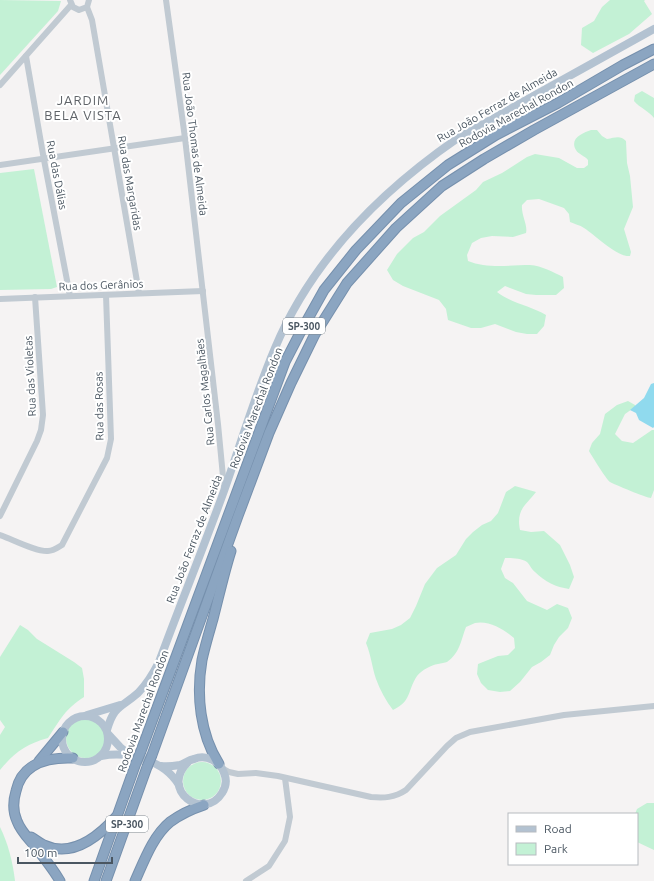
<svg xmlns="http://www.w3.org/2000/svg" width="654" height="881" viewBox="0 0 654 881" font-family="Ubuntu,sans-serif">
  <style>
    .green { fill: #c3f1d5 }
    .water { fill: #90daee }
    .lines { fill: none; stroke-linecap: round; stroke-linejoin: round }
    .highway-casing { stroke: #7690ad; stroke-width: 11 }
    .minor { stroke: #c1cad2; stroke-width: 6 }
    .major { stroke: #b3c2d1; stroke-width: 8 }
    .highway { stroke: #8ba5c1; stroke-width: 9 }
    .highway-bridge-casing { stroke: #7690ad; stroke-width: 11; stroke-linecap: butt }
    .highway-bridge { stroke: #8ba5c1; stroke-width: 9 }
    .labels { text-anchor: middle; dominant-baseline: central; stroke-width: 4; stroke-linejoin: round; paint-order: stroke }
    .shield { fill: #fff; stroke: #808990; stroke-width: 1 }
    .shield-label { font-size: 10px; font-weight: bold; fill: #4a5661 }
    .street-label { font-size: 11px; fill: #4a5661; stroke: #fff }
    .quarter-label { font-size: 13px; letter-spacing: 1px; fill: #5f6368; stroke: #fff }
  </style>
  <rect width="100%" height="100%" fill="#f5f3f3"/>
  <g class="green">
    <path d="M0 0 61 1 58 11 0 75Z"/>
    <path d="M610 0H645L644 1 652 14 629 34 593 53 581 45 582 28 594 21 602 7Z"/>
    <path d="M642 91 654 98V118C649 111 640 108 634 101L635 95Z"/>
    <path d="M591 130H597L602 136 607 139C615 138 620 135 626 141L627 163 630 176 633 207 624 229 631 252 630 256C618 258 595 235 584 228 580 225 574 224 570 222L569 214 564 208 539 199 527 200 522 205C521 215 528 225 526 233L513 237 492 236 481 238 472 243 467 255 468 261C487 269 511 265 530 265 542 266 553 272 563 277L564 288 556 295H536L526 294 505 286 497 292C511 303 531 306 546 315L544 326 537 334H527L516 332 495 324 481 328H471L448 320 446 309 439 300 403 286 393 280 387 270 397 254 413 238 424 232 440 216 476 190 483 182 502 173 527 157 535 154 559 158 577 168H584L588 165V160C585 156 578 154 576 150 569 138 583 133 591 130Z"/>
    <path d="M34 169 57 287 51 289 0 290V173Z"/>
    <path d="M628 401 635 405V407L625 414 615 434 622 441 633 443 652 430H654V490L651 498C647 498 613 484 610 482 606 479 592 456 589 451L592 443 600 434 605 414 617 405Z"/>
    <path d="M515 486 536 492C525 506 516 510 520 530L531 532 544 531 560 545 570 565 574 577 569 589C556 587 545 582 535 572 532 570 530 565 527 562 521 558 512 558 505 558L501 569 505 578 513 583 527 601 547 610 557 604 568 608 572 618 568 628 559 637 554 645 550 655 541 662 532 667 520 682 510 691 500 692 488 690 481 683 477 674 478 664 498 656 508 655 515 648 514 638C505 630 489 620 475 623 472 624 469 626 466 627 461 640 460 653 447 662 445 663 441 663 438 664 431 665 422 670 417 676 407 691 412 701 393 710 386 701 380 690 376 679 372 667 371 655 366 643L370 633 392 629 401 625 410 618 416 606 425 584 437 568 456 555 466 539 473 532 482 525 491 521 498 513 506 492Z"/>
    <path d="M20 625 28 630 37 639 74 662 82 668 84 679V697C65 709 60 720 48 738 26 744 14 753 0 770V735L5 727 0 720V657Z"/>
    <circle cx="86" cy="738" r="20"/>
    <circle cx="202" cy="781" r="19"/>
    <path d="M647 803H654V850L637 842V814H635L637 809Z"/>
    <path d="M0 827C8 843 13 863 15 881H0Z"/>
  </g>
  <path class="water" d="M654 383V427L653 428 639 420 636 413 630 410 644 398 651 384Z"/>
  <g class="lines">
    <defs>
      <g id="highway">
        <path d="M141 751 285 362 300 333 324 290 356 250 401 203 448 165 496 135 558 103 623 65 654 49"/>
        <path d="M152 755 238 516 269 433 291 383 315 334 347 283 396 228 442 186 484 159 534 130 654 64"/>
        <path d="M39 761 63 732"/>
        <path d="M219 764C200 734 196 695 202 660 205 646 209 633 213 619 219 596 224 573 231 551"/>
        <path d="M31 837C35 839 39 843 44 845 72 858 98 837 116 817"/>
        <path d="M60 881C53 869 45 859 37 849 30 840 21 832 17 821 13 812 13 801 16 791 22 763 48 757 73 758"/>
        <path d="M94 881 136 763"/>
        <path d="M106 881 147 767"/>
        <path d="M135 881C144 861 153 836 170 822 181 814 192 809 204 805"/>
      </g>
    </defs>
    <use href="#highway" class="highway-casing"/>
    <g class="minor">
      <path d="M70 0 73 7 79 10 87 7 89 0"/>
      <path d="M166 0 185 138 218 424 224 487"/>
      <path d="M87 7 92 20 139 293"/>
      <path d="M26 56 44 160 70 296"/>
      <path d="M0 85 71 5"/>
      <path d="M0 165 185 138"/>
      <path d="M0 299 203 291"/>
      <path d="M0 516 37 441 41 430 43 415 35 297"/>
      <path d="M0 535C12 539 36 552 48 551 54 551 57 548 62 545L107 458 111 439 106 295"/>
      <path d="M222 768 229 772 238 774 256 773 278 776 371 797C384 798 394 798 406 790L447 746 456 738 470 732 564 715 654 706"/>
      <path d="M246 881 269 866 285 841 290 817 285 778"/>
    </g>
    <g class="major">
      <path d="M87 715 120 705"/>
      <circle cx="85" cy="739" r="23"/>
      <path d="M107 730C114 705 121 708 138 693 147 684 153 674 159 662 180 605 203 549 224 491 241 443 255 395 275 348 312 260 381 191 458 138L654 29"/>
      <path d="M108 734 120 747 130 755"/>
      <path d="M101 756C129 751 164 760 179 785"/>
      <path d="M161 766C168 767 174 766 180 765 185 763 189 760 194 759 206 754 220 761 224 773 227 780 226 787 222 793 204 822 159 790 188 762"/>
    </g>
    <use href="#highway" class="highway"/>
    <defs>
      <g id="highway-bridge">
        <path d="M136 763 141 751"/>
        <path d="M147 767 152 755"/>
      </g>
    </defs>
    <use href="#highway-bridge" class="highway-bridge-casing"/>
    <use href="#highway-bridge" class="highway-bridge"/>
  </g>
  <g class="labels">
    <g class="shield">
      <rect x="283" y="318" width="42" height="16" rx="3"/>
      <rect x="106" y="816" width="42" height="16" rx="3"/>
    </g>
    <g class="shield-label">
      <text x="304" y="326">SP-300</text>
      <text x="127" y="824">SP-300</text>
    </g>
    <g class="street-label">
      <text transform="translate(497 105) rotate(-30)">Rua João Ferraz de Almeida</text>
      <text transform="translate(516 113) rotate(-29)">Rodovia Marechal Rondon</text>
      <text transform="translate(195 144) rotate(83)">Rua João Thomas de Almeida</text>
      <text transform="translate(57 175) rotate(79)">Rua das Dálias</text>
      <text transform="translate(130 183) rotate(80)">Rua das Margaridas</text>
      <text transform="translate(101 285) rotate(-2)">Rua dos Gerânios</text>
      <text transform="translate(30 376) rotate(-93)">Rua das Violetas</text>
      <text transform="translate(205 392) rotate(-96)">Rua Carlos Magalhães</text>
      <text transform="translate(99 406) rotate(-91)">Rua das Rosas</text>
      <text transform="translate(256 408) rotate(-69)">Rodovia Marechal Rondon</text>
      <text transform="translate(194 539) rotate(-69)">Rua João Ferraz de Almeida</text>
      <text transform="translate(143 711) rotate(-70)">Rodovia Marechal Rondon</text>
    </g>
    <g class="quarter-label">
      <text x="83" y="100">JARDIM<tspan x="83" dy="15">BELA VISTA</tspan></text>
    </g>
  </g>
  <rect x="508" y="813" width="130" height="52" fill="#ffffff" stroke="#b7bbc0"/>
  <rect x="516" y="826" width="20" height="6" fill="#b3c2d1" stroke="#b7bbc0"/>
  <text x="544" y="833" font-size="12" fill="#4a5661">Road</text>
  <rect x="516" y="843" width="20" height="12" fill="#c3f1d5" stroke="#b7bbc0"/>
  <text x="544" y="853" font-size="12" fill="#4a5661">Park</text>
  <path d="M18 857v6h94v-6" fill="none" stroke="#4a5661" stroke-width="2"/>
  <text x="24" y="857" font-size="12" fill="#4a5661" stroke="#ffffff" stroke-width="3" paint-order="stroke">100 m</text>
</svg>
